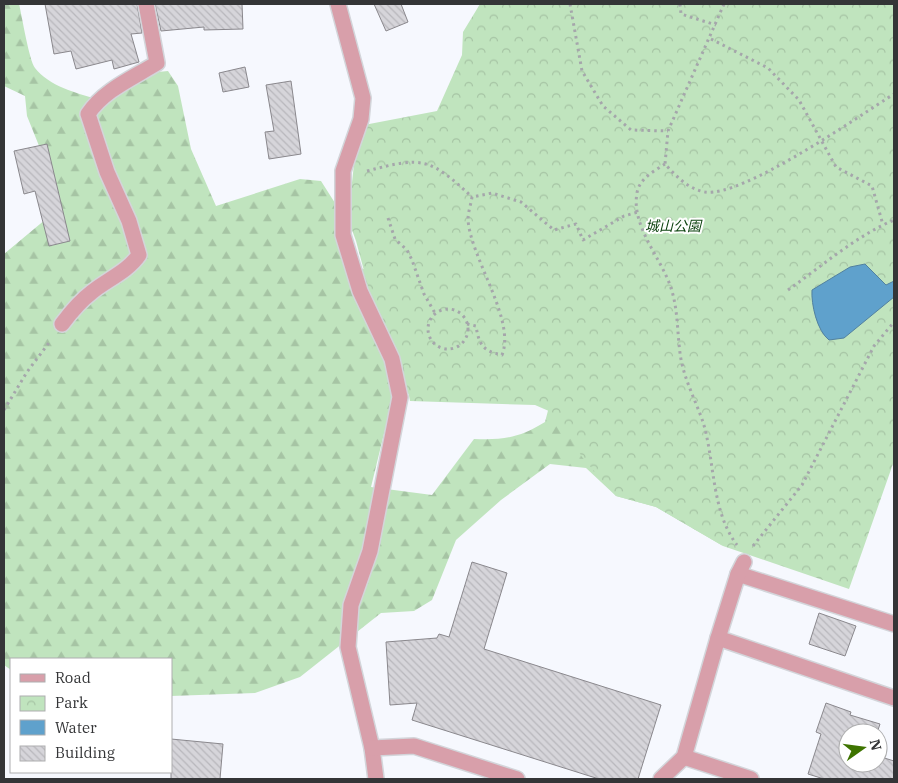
<svg xmlns="http://www.w3.org/2000/svg" width="898" height="783" viewBox="0 0 898 783" font-family="'IBM Plex Serif','Noto Sans JP',serif">
  <style>
    .forest { fill: url(#forest-firs) }
    .park { fill: url(#park-crowns) }
    .water { fill: #5fa1cc; stroke: #52819f }
    .building { fill: url(#building-back-hatch); stroke: #8a888d }
    .lines { fill: none; stroke-linecap: round; stroke-linejoin: round }
    .minor-casing { stroke: #d3d5da; stroke-width: 18 }
    .path { stroke: #a5a6ab; stroke-width: 3; stroke-dasharray: 2.5 4; stroke-linecap: butt }
    .minor { stroke: #d89faa; stroke-width: 15 }
    .labels { text-anchor: middle; dominant-baseline: central; stroke-width: 4; stroke-linejoin: round; paint-order: stroke }
    .park-label { font-size: 14px; font-style: italic; fill: #083f0a; stroke: #fff }
  </style>
  <defs>
    <pattern id="forest-firs" width="22" height="20" patternUnits="userSpaceOnUse" patternTransform="scale(1.25)"><rect width="22" height="20" fill="#c0e4be"/><path d="M5 1l3.5 6h-7zM16 11l3.5 6h-7z" fill="#a6c4a4"/></pattern>
    <pattern id="park-crowns" width="20" height="18" patternUnits="userSpaceOnUse" patternTransform="scale(1.25)"><rect width="20" height="18" fill="#c0e4be"/><path d="M2 6a3 3 0 1 1 6 0M12 15a3 3 0 1 1 6 0" fill="none" stroke="#a6c4a4"/></pattern>
    <pattern id="building-back-hatch" width="6" height="6" patternUnits="userSpaceOnUse" patternTransform="scale(1.25)"><rect width="6" height="6" fill="#d6d5da"/><path d="M-1 5l2 2M0 0l6 6M5-1l2 2" fill="none" stroke="#b8b7bc"/></pattern>
  </defs>
  <rect width="100%" height="100%" fill="#f6f8fe"/>
  <path class="forest" d="M4 4H19C22 16 29 60 35 68 49 86 76 93 97 99L148 73 168 71 178 86 191 149 216 206 300 179 321 181 342 214 360 267 363 269 383 265 412 391 390 409 371 487 432 495 474 439C504 440 519 438 545 422L551 399 723 546 656 507 616 496 586 468 550 464 501 500 456 540 432 600 414 611 381 613 300 677 255 693 171 696V659H11V670L4 665V254L52 214 60 198 27 116 25 96 4 86Z"/>
  <path class="park" d="M480 4H894V461L849 589 723 546 656 507 616 496 582 457 558 415 535 405 410 401 402 359 370 293 356 241 348 219 356 146 364 125 437 111 462 55 463 32Z"/>
  <path class="water" d="M865 264 886 285 894 281V297L844 338 829 340C817 331 811 304 812 290L850 267Z"/>
  <g class="building">
    <path d="M45 4H137L142 33 131 34 139 62 114 69 112 60 76 69 71 51 54 54Z"/>
    <path d="M155 4H242L243 29 204 30V27L161 31Z"/>
    <path d="M374 4H401L408 22 386 31Z"/>
    <path d="M245 67 249 87 223 92 219 73Z"/>
    <path d="M291 81 301 154 269 159 265 132 274 131 266 85Z"/>
    <path d="M47 144 70 241 49 246 35 191 24 194 14 151Z"/>
    <path d="M472 562 507 573 484 649 661 705 638 779H599L412 720 417 703 390 705 386 642 437 638 439 634 449 637Z"/>
    <path d="M819 613 856 626 845 656 809 644Z"/>
    <path d="M826 703 851 712 850 715 880 724 877 733H848V763H878V756L894 761V779H824L808 774 821 734 816 732Z"/>
    <path d="M171 739 223 744 220 779H171Z"/>
  </g>
  <g class="lines">
    <defs>
      <g id="minor">
        <path d="M338 4 363 98 361 119 343 171V235L360 291 392 359 400 397 370 551 351 605 348 647 372 748 376 779"/>
        <path d="M62 324C71 312 80 301 92 292 108 279 127 272 139 255L129 221 107 172 88 114C104 90 133 78 157 63L146 4"/>
        <path d="M738 574 894 624"/>
        <path d="M718 638 894 698"/>
        <path d="M372 748 414 746 517 779"/>
        <path d="M684 757 751 779"/>
        <path d="M661 779 684 757 718 638 738 574 744 562"/>
      </g>
    </defs>
    <use href="#minor" class="minor-casing"/>
    <g class="path">
      <path d="M570 4 582 71 603 106 631 130 668 131"/>
      <path d="M680 4 681 14 716 25"/>
      <path d="M724 4 668 131 665 164C676 176 688 189 705 192 742 198 859 116 894 94"/>
      <path d="M711 39 768 68 799 100 836 167 872 186 883 225"/>
      <path d="M665 164C654 171 639 179 637 193 631 225 660 257 670 285 678 307 677 330 680 353 683 377 695 399 703 422 715 461 711 511 737 545"/>
      <path d="M367 171C423 156 430 158 472 197"/>
      <path d="M388 218 395 239 407 250 412 260 424 294 435 313"/>
      <path d="M788 290C822 266 856 236 894 220"/>
      <circle cx="448" cy="329" r="20"/>
      <path d="M467 324 476 326C479 345 483 351 502 355 516 320 471 259 468 220 468 212 471 204 472 197L492 193 521 202 554 230 576 224 583 240 624 216 638 212"/>
      <path d="M4 410 27 372 51 340"/>
      <path d="M753 546 802 485 874 346 894 322"/>
    </g>
    <use href="#minor" class="minor"/>
  </g>
  <g class="labels">
    <g class="park-label">
      <text x="673" y="226">城山公園</text>
    </g>
  </g>
  <rect width="898" height="783" fill="none" stroke="#343537" stroke-width="10"/>
  <rect x="10" y="658" width="162" height="115" fill="#ffffff" stroke="#aeaeaf"/>
  <rect x="20" y="674" width="25" height="8" fill="#d89faa" stroke="#aeaeaf"/>
  <text x="55" y="683" font-size="15" fill="#343537">Road</text>
  <rect x="20" y="696" width="25" height="15" fill="url(#park-crowns)" stroke="#aeaeaf"/>
  <text x="55" y="708" font-size="15" fill="#343537">Park</text>
  <rect x="20" y="720" width="25" height="15" fill="#5fa1cc" stroke="#aeaeaf"/>
  <text x="55" y="733" font-size="15" fill="#343537">Water</text>
  <rect x="20" y="746" width="25" height="15" fill="url(#building-back-hatch)" stroke="#aeaeaf"/>
  <text x="55" y="758" font-size="15" fill="#343537">Building</text>
  <g transform="translate(863 748) rotate(76)"><circle r="24" fill="#ffffff" stroke="#aeaeaf"/>
  <path d="M0-4L9 19L0 12L-9 19Z" fill="#3e7400"/>
  <text y="-8" font-size="14" font-weight="bold" text-anchor="middle" fill="#343537">N</text>
  </g>
</svg>
